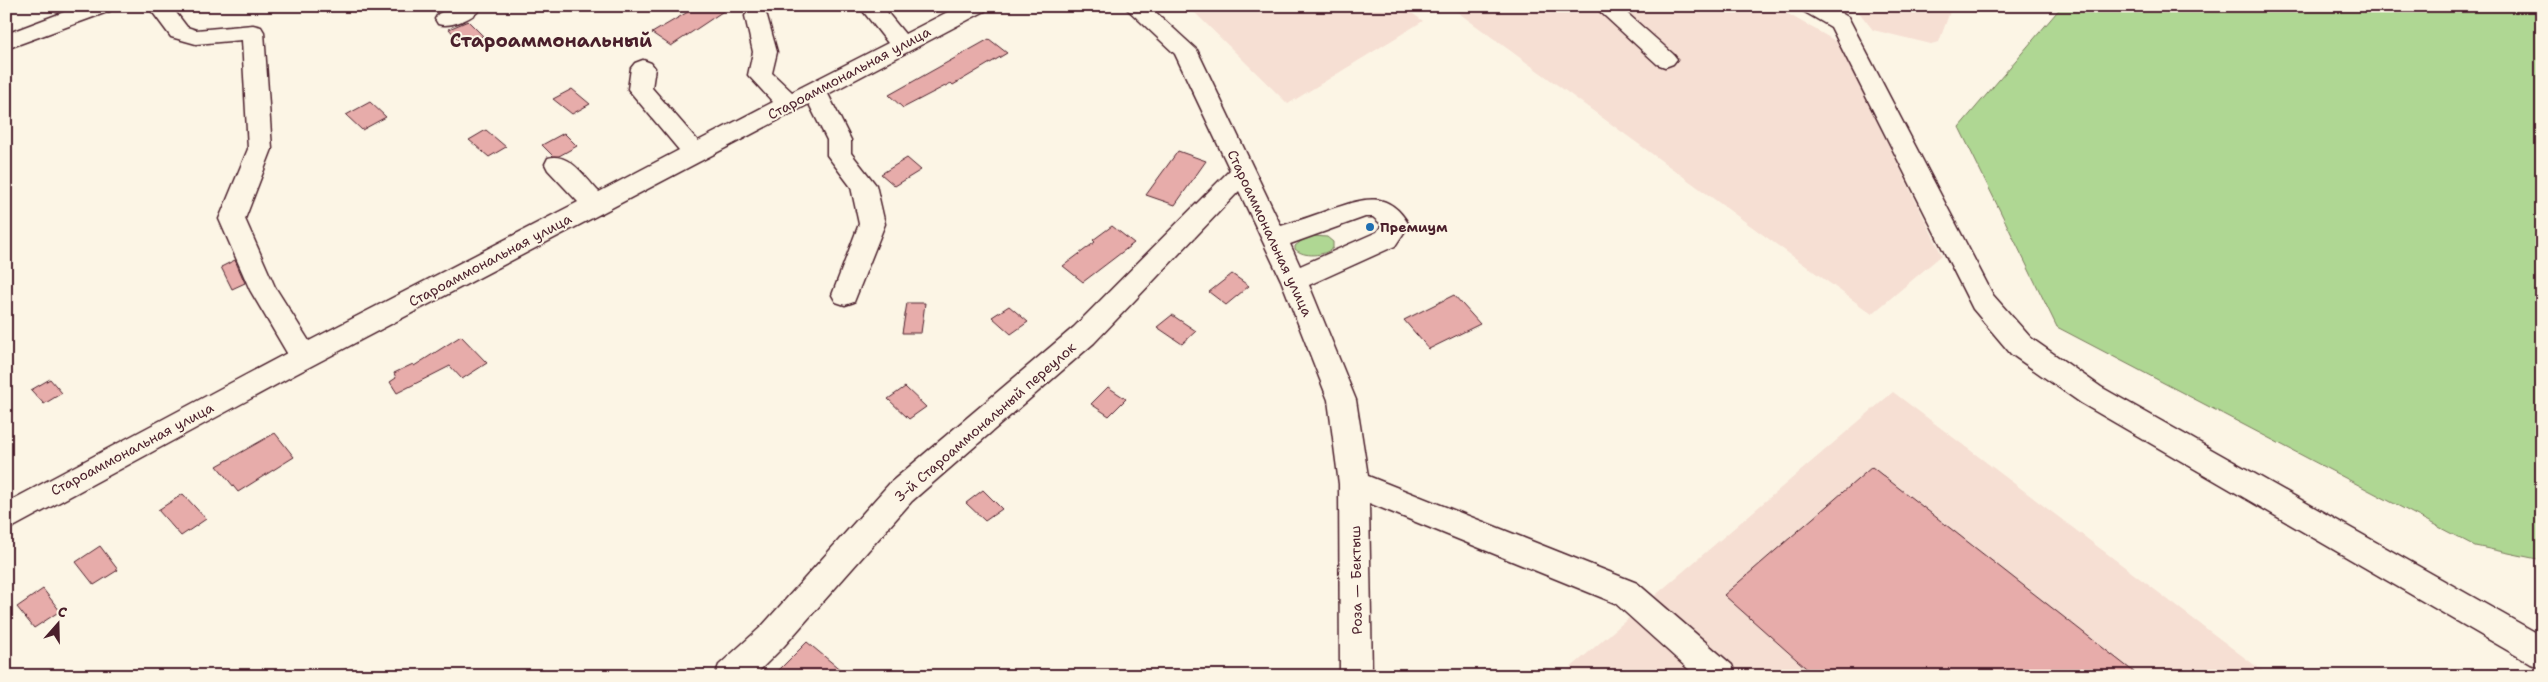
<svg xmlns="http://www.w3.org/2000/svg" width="2548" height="682" viewBox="0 0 2548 682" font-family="'Shantell Sans',sans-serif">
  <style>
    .built { fill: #f6dfd3 }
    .green { fill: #afd793; stroke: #7c7b5f }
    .building { fill: #e7acaa; stroke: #4a1f2b }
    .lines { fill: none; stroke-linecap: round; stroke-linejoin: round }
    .minor-casing { stroke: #4a1f2b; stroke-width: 3 }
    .minor { fill: #fcf5e5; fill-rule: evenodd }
    .poi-dot { fill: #1f6fb2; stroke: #fcf5e5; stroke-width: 2 }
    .labels { text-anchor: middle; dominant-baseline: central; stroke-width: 4; stroke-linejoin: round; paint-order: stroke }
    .street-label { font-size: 14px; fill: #4a1f2b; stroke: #fcf5e5 }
    .poi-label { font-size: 14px; font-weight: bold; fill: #4a1f2b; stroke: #fcf5e5; text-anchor: start }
    .district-label { font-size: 19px; font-weight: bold; fill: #4a1f2b; stroke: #fcf5e5 }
  </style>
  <rect width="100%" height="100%" fill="#fcf5e5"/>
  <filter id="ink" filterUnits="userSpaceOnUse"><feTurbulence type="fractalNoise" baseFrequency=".02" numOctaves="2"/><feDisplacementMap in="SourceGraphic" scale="10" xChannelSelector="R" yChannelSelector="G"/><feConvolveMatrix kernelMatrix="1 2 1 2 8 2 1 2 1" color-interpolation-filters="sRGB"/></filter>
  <g filter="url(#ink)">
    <g class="built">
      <path d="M1188 6H1402L1423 21 1288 104Z"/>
      <path d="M1449 6H1774L1839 43 1942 255 1872 314Z"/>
      <path d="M1854 6H1952L1939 42 1931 44 1873 30Z"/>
      <path d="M1893 392 2269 676H1561Z"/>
    </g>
    <g class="green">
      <path d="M2062 6H2542V560L2475 546 2057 327 1959 127Z"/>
      <path d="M1314 236 1327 237 1333 242V248C1324 256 1304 258 1295 249V246L1305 238Z"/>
    </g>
    <g class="building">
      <path d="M698 6H731L671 46 652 33Z"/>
      <path d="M468 21 483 36 463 45 449 29Z"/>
      <path d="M989 39 1007 53 953 85 951 83 903 108 889 95Z"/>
      <path d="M572 89 590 104 572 114 553 99Z"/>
      <path d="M370 102 386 117 362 130 346 115Z"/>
      <path d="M486 130 506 147 489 157 469 140Z"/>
      <path d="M564 133 577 146 559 156H553L542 145Z"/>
      <path d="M1178 151 1206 161 1175 205 1146 195Z"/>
      <path d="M907 158 921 170 895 186 881 174Z"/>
      <path d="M1112 226 1134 243 1083 282 1063 266 1095 242 1093 240Z"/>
      <path d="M235 260 245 283 232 289 221 267Z"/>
      <path d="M1232 274 1249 286 1226 305 1209 292Z"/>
      <path d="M1454 295 1480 324 1429 349 1404 320Z"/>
      <path d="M907 303H925L921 333H902Z"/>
      <path d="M1009 306 1028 322 1011 334 992 317Z"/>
      <path d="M1172 315 1196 331 1182 344 1157 327Z"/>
      <path d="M461 336 487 363 462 379 450 366 397 393 390 382 396 378 394 373 413 364 414 366Z"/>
      <path d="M50 379 62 393 44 404 31 390Z"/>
      <path d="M905 387 926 407 909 419 888 399Z"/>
      <path d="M1108 387 1126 399 1109 416 1091 404Z"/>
      <path d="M275 433 294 457 238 492 217 466Z"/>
      <path d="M1872 467 2139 676H1815L1724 595Z"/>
      <path d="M983 490 1002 509 985 521 966 503Z"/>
      <path d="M183 494 206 519 181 536 158 510Z"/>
      <path d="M100 546 118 570 94 585 76 562Z"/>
      <path d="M43 589 60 611 34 628 17 607Z"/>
      <path d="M807 642 848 676H773Z"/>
    </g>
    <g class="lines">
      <defs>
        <g id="minor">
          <path d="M80 6H113L110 11 6 49V34Z"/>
          <path d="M148 6H171L187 27 196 30 253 25 261 27 264 32 272 149 245 219 275 287 309 341 578 202 548 170 545 164 548 158C570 152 585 178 599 192L679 150 628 89 631 68 635 63 643 60 651 63 655 68 652 88 698 141 773 102 748 75 753 52 745 16 748 11 756 9 764 11 767 16 777 52 772 73 792 92 888 43 859 6H882L905 34 959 6H988L985 11 828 94 851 140V153L876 185 885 224 854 302 845 305 836 302 832 295 859 224 851 187 827 155V140L809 104 296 374 6 531V503L287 353 250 290 219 219 248 149 242 40 196 44 171 37Z"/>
          <path d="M453 6H483C475 18 451 28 438 24L435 19 438 14Z"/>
          <path d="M1124 6H1149L1197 50 1281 226C1297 221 1313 216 1329 210 1362 199 1388 188 1409 225L1395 246 1309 285 1356 400 1368 476 1637 583 1732 665 1736 676H1696L1615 603 1369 503 1372 676H1340L1339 484 1328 400 1281 280 1239 191 1094 343 912 501 784 646 754 676H715L719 665 762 626 890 483 1074 327 1230 170 1175 54ZM1365 217H1373L1382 225 1377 232 1300 266 1290 244Z"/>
          <path d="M1594 6H1619L1673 54 1677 59 1673 64 1665 67 1657 64Z"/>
          <path d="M1800 6H1829L1848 17 1993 295 2031 338 2101 387 2542 636V668L2531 664 2081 403 2011 354 1973 309 1831 27 1803 11Z"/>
        </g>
      </defs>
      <use href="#minor" class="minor-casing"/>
      <use href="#minor" class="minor"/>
    </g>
  </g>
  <circle class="poi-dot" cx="1370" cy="227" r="5"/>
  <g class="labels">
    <g class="street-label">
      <text transform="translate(849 73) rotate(-28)">Староаммональная улица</text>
      <text transform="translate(1270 233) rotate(65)">Староаммональная улица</text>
      <text transform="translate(490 260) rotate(-28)">Староаммональная улица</text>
      <text transform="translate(985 422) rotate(-41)">3-й Староаммональный переулок</text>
      <text transform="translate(132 449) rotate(-28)">Староаммональная улица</text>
      <text transform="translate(1356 580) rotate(-91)">Роза — Бектыш</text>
    </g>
    <g class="poi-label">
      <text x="1380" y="227">Премиум</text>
    </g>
    <g class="district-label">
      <text x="551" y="40">Староаммональный</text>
    </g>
  </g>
  <rect width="2548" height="682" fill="none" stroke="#fcf5e5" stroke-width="25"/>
  <rect x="12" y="12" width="2523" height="657" fill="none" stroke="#4a1f2b" stroke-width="2" filter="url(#ink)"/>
  <g transform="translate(58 624) rotate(20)" stroke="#fcf5e5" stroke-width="4" paint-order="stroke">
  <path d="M0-4L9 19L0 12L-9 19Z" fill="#4a1f2b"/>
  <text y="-8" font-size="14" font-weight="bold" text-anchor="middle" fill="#4a1f2b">С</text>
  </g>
</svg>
